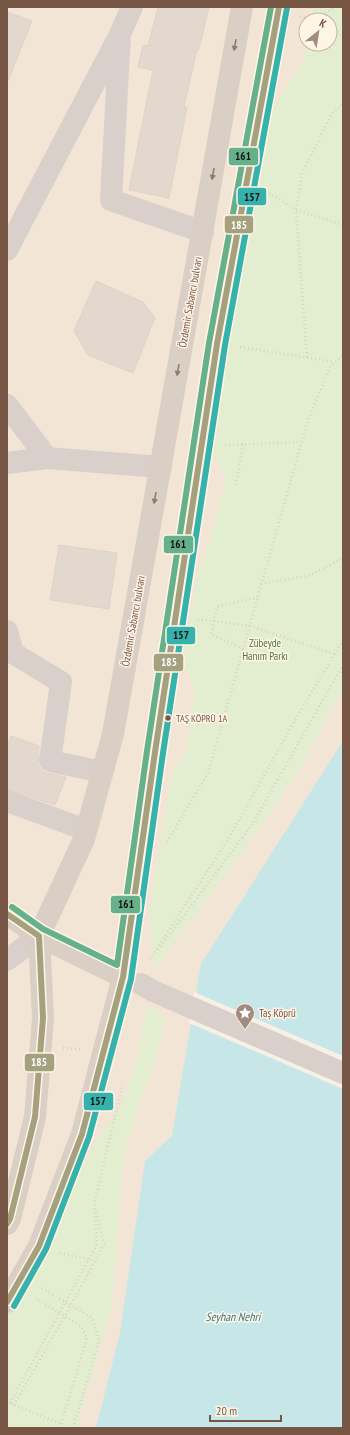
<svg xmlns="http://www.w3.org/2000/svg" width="350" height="1435" viewBox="0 0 350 1435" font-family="'PT Sans Narrow',sans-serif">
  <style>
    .residential { fill: #f3e5d5; fill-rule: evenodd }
    .green { fill: #e2eecf }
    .water { fill: #c7e6e7 }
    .pier { fill: #f7f0e6 }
    .building { fill: #e3d8cd; stroke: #e0d2c8 }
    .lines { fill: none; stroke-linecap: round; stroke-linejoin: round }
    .path { stroke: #dad0ca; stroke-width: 2.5; stroke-dasharray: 1 3; stroke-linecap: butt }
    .minor { stroke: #dad0cb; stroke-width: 22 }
    .major { stroke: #dacfc5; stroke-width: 22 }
    .bus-1-casing { stroke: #fff5e7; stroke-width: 9 }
    .bus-2-casing { stroke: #fff5e7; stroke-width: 9 }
    .bus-3-casing { stroke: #fff5e7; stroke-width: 9 }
    .bus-1 { stroke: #a5a07d; stroke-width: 6 }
    .bus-2 { stroke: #35b2ab; stroke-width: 6 }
    .bus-3 { stroke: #66b18c; stroke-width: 6 }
    .oneway { fill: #947a6b }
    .bus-dot { fill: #765545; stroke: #fff5e7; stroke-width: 1.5 }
    .labels { text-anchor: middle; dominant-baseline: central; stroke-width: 3; stroke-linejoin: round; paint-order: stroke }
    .bus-label { font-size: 10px; fill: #765545; stroke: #fff5e7; text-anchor: start }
    .street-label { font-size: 11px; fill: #765545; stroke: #fff5e7 }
    .park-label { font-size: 11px; fill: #4d773a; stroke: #fff5e7 }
    .poi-label { font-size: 11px; fill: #765545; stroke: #fff5e7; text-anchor: start }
    .water-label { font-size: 12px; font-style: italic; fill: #3b7a84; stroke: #fff5e7 }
    .line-badge { stroke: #fff5e7; stroke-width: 1.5 }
    .badge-label { font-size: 11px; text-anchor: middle; font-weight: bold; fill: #fff }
    .pale-badge-label { font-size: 11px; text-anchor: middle; font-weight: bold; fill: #111 }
  </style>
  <rect width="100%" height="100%" fill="#f7f0e6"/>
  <path class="residential" d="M7 7H343V1428H7ZM306 20H330V44H306Z"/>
  <g class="green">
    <path d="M313 7H343V690C327 714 317 741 302 765 256 835 206 903 153 969L150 916 149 912 173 769 187 753 195 688 183 662 198 573 206 555 226 479 210 444 274 106 303 61 306 44H330V20H311Z"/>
    <path d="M147 1005 166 1018 154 1065 137 1109 124 1155 111 1311 77 1428H7V1315L30 1277 92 1148 123 1102 137 1061Z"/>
  </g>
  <path class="water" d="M343 741V1428H96L120 1333 145 1161 172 1136 201 964Z"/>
  <path class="pier" d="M194 992 343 1056V1089L189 1023Z"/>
  <g class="building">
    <path d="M158 7H209L199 49H197L184 107H187L169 198 129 190 153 70 138 67 143 45 148 46Z"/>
    <path d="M7 12 32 21 8 81H7Z"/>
    <path d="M96 281 143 302 155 318 133 373 88 355 74 331Z"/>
    <path d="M59 545 117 553 109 609 50 600Z"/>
    <path d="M11 736 39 746 38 765 42 771 47 773 66 777 55 805 7 789V746Z"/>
  </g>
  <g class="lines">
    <g class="path">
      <path d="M325 15 329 20"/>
      <path d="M300 16 317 20 335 7"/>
      <path d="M330 22 343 38"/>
      <path d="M269 193 296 210 343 225"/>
      <path d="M240 347 335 362"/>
      <path d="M307 357 296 210 302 173 331 115 343 103"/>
      <path d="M225 445 301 442"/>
      <path d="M236 485 243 444"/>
      <path d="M261 584 311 575 343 558"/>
      <path d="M198 619 250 626 334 654"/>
      <path d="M243 649 211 634 217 607 258 597"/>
      <path d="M167 842 208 773 308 420 330 367 343 355"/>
      <path d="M158 950 253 823 343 665"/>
      <path d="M150 959 227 841 297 717 343 640"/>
      <path d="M63 1048 80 1049"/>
      <path d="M60 1253 95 1261"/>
      <path d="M42 1288 92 1318 99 1341 73 1428"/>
      <path d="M35 1298 82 1327 87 1338 60 1428"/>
      <path d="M7 1402 61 1424"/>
      <path d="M10 1403 97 1244 94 1204 123 1084"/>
      <path d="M14 1405 71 1305 104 1244 96 1211"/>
    </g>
    <g class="minor">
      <path d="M132 7 120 34 111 200 203 232"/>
      <path d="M7 250 117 40"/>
      <path d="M7 405 47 458"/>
      <path d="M7 463 47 458 161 467"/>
      <path d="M7 631 13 653 61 682 50 761 102 772"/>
      <path d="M7 801 86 830"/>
      <path d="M7 960 39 936"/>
      <path d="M141 984 153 991 343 1073"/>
    </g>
    <g class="major">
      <path d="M7 914 39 936 123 977"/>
      <path d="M7 1224 10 1219 35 1117 43 1018 39 936 84 839 113 734 242 7"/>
      <path d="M7 1302 39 1246 82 1134 123 977 155 752 217 344 279 7"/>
    </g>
    <defs>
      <g id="bus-1">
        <path d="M7 914 39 936 43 1018 35 1117 10 1219 7 1224"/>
        <path d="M7 1302 39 1246 82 1134 123 977 155 752 217 344 279 7"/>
      </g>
      <path id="bus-2" d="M14 1306 46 1249 89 1137 131 979 163 753 225 345 287 8"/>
      <path id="bus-3" d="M12 907 43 929 117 965 147 751 209 343 271 7"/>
    </defs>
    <use href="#bus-1" class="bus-1-casing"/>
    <use href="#bus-2" class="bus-2-casing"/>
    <use href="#bus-3" class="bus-3-casing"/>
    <use href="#bus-1" class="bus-1"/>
    <use href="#bus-2" class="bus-2"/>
    <use href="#bus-3" class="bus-3"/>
  </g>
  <defs><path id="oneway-solid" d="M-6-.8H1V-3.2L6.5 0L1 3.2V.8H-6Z"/></defs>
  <g class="oneway">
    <use href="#oneway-solid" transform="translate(235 45) rotate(100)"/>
    <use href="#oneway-solid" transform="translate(213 174) rotate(100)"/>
    <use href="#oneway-solid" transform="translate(178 370) rotate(100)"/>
    <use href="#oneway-solid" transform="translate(155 498) rotate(100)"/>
  </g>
  <defs>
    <symbol id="sight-pin" viewBox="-11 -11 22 30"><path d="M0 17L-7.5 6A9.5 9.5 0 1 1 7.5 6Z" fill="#a38b7d" stroke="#fff5e7"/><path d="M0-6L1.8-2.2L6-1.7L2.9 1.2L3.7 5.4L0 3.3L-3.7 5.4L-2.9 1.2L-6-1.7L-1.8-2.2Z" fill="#fff"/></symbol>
  </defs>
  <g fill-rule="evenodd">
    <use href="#sight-pin" x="234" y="1002" width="22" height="30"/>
  </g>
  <circle class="bus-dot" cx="168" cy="718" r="3.5"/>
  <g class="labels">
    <g class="bus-label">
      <text x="176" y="718">TAŞ KÖPRÜ 1A</text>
    </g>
    <g class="street-label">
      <text transform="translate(190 302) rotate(-80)">Özdemir Sabancı bulvarı</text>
      <text transform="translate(133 621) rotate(-80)">Özdemir Sabancı bulvarı</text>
    </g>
    <g class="park-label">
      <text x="265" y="643">Zübeyde<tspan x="265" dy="13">Hanım Parkı</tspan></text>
    </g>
    <g class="poi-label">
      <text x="259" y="1013">Taș Köprü</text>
    </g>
    <g class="water-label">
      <text x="233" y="1316">Seyhan Nehri</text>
    </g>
  </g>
  <g class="line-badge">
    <rect x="228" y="147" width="31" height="19" rx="4" fill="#66b18c"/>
    <rect x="237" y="187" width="30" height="19" rx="4" fill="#35b2ab"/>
    <rect x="224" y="215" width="30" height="19" rx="4" fill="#a5a07d"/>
    <rect x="163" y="535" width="31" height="19" rx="4" fill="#66b18c"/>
    <rect x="166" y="626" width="30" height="19" rx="4" fill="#35b2ab"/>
    <rect x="153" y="653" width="31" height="19" rx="4" fill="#a5a07d"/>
    <rect x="110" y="895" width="31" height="19" rx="4" fill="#66b18c"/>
    <rect x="24" y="1053" width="31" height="19" rx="4" fill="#a5a07d"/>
    <rect x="83" y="1092" width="31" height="19" rx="4" fill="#35b2ab"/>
  </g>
  <g class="badge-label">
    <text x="239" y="229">185</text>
    <text x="169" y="666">185</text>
    <text x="39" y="1066">185</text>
  </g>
  <g class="pale-badge-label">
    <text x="243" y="160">161</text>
    <text x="252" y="201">157</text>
    <text x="178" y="548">161</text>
    <text x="181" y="639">157</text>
    <text x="126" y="908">161</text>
    <text x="98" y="1105">157</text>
  </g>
  <rect width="350" height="1435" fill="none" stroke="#765545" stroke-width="16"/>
  <g transform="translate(318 32) rotate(30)"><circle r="19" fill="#fff5e7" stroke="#c8b5a6"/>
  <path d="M0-3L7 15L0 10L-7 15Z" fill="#a38b7d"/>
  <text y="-6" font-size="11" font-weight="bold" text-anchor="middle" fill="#765545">K</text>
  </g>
  <path d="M210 1415v6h71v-6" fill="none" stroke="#765545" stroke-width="2"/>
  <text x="216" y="1415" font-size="12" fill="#765545" stroke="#fff5e7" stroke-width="3" paint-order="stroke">20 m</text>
</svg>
